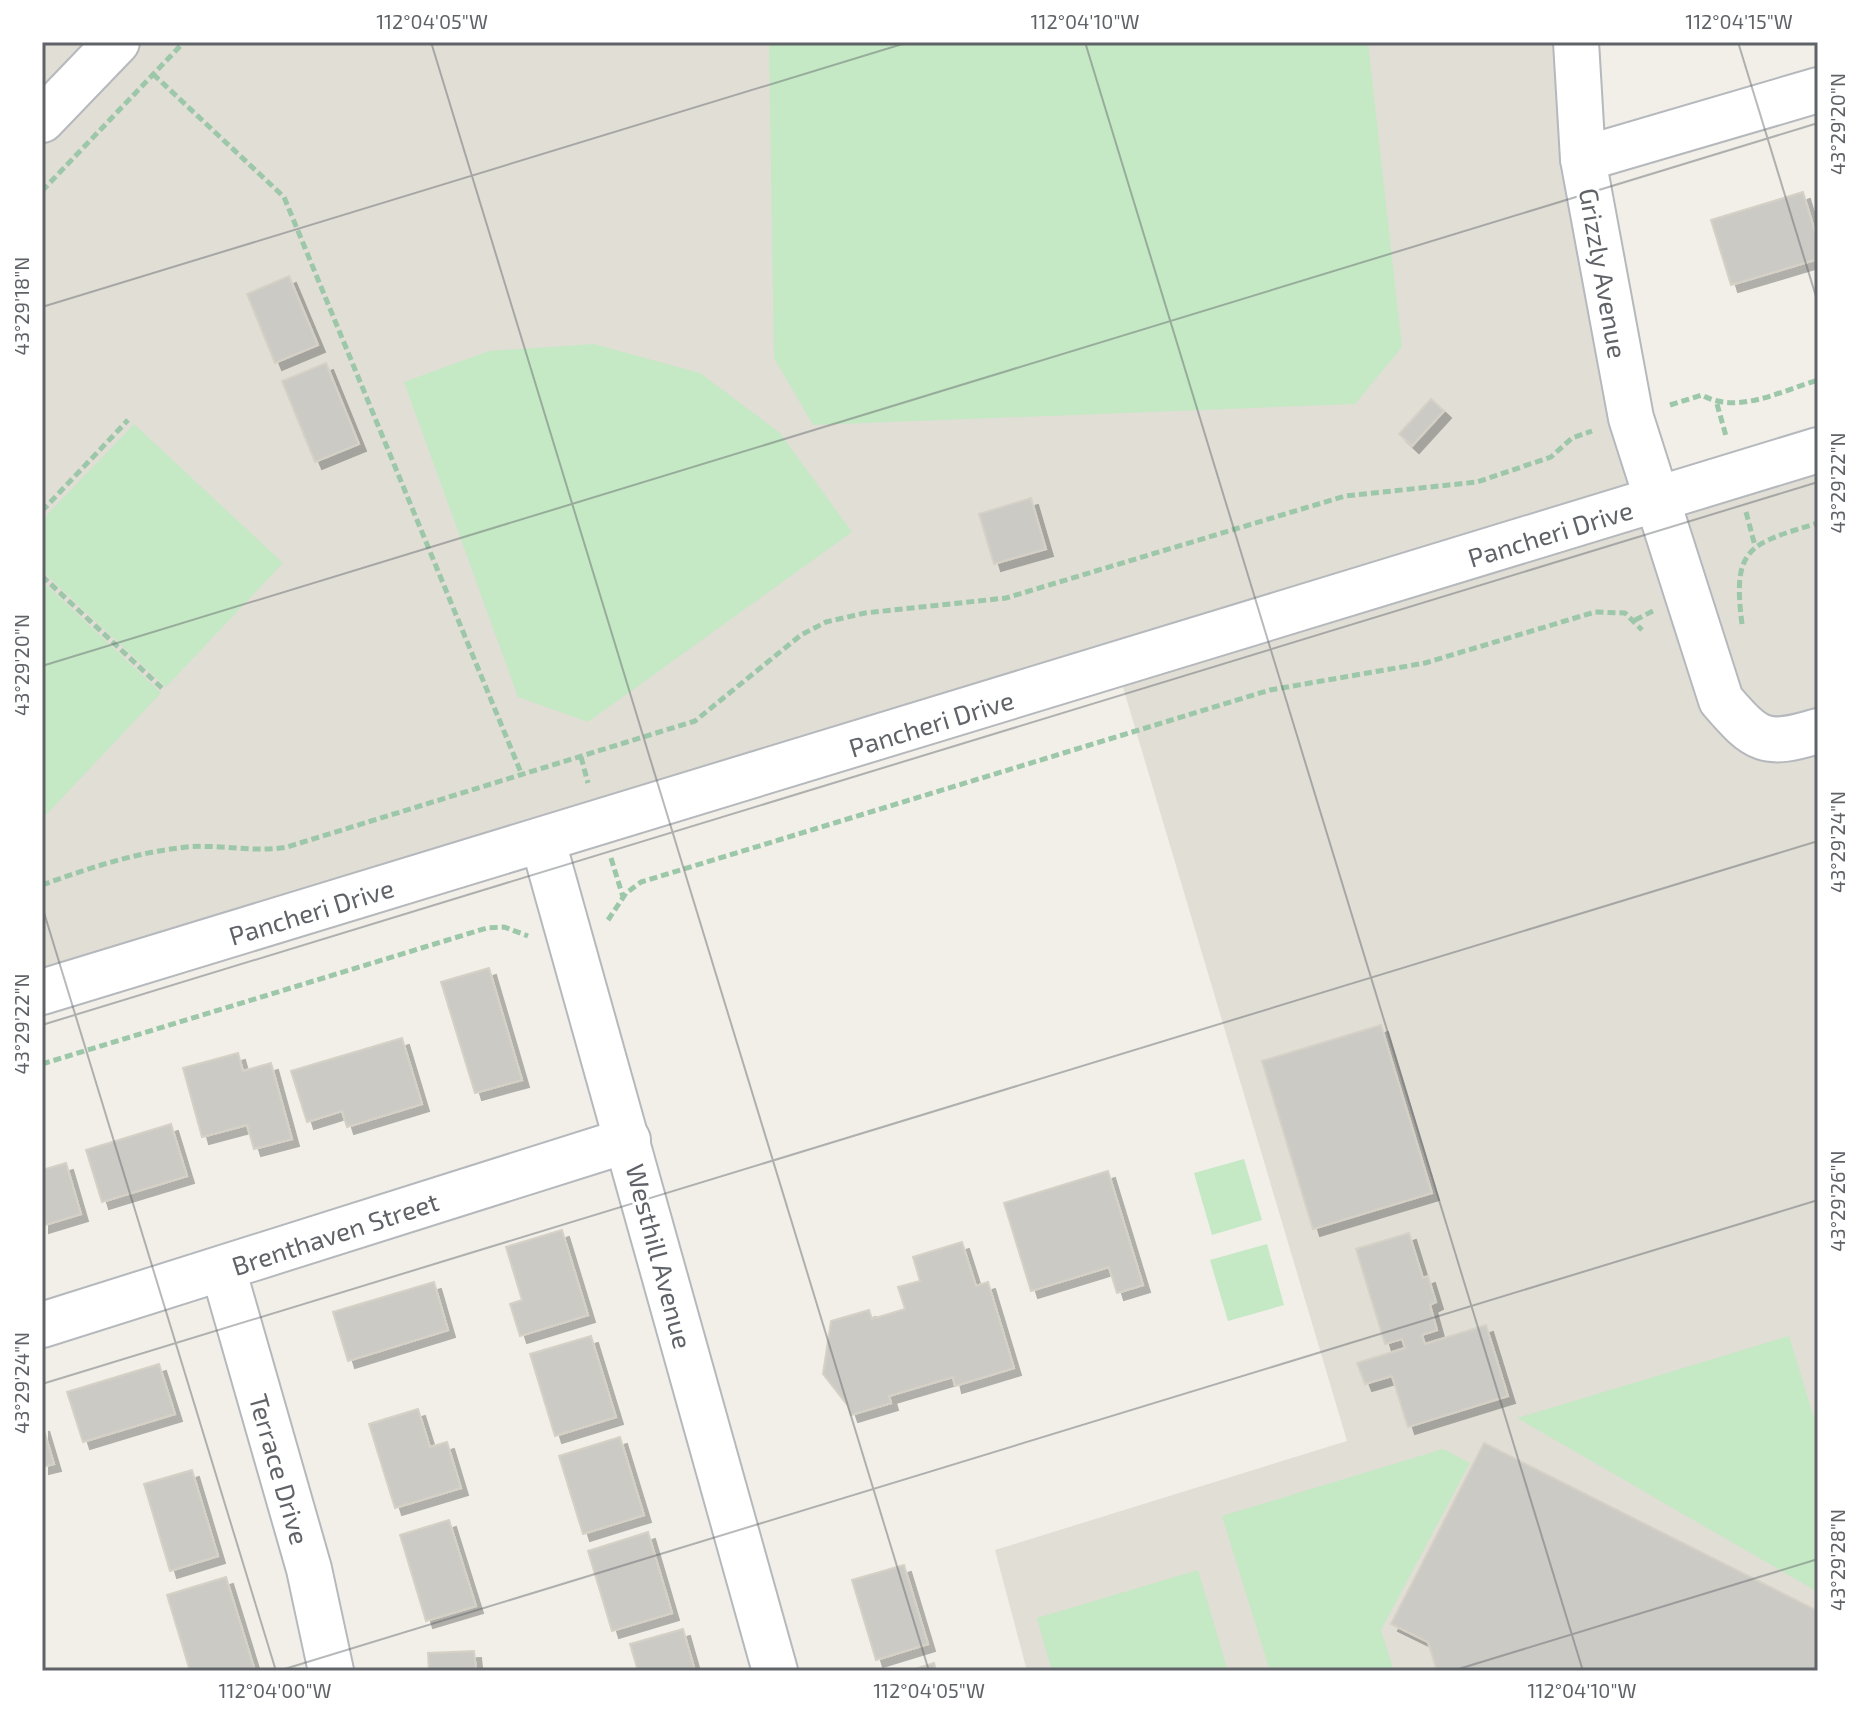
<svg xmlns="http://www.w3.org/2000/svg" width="1860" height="1713" viewBox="0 0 1860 1713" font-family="'Exo 2',sans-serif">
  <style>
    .education { fill: #e1ded6 }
    .green { fill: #c5e8c5 }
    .building { fill: #cccac5; stroke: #d6d1c6; stroke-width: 2; filter: url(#shadow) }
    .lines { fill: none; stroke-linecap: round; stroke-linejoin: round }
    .minor-casing { stroke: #b5b8bc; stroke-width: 48 }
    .path { stroke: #9cc7a9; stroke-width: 5; stroke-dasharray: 8 4; stroke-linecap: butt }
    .minor { stroke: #fff; stroke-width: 44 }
    .ticks { fill: none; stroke: #5f6368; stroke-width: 2; stroke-opacity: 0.45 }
    .labels { text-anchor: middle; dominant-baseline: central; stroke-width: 6; stroke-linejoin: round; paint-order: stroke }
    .street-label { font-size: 26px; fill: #5f6368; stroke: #fff }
    .neatline { fill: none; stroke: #5f6368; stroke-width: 3 }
    .ticks-label { font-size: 20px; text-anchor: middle; fill: #5f6368 }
  </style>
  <defs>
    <filter id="shadow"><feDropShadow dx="7" dy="7" stdDeviation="0" flood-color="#0004"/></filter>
  </defs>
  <rect width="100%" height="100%" fill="#f1efe8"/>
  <path class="education" d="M42 42H1580L1657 499 1818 451V1671H1027L995 1550 1347 1441 1117 667 42 992Z"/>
  <g class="green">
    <path d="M1368 42 1402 347 1355 404 813 425 774 358 769 42Z"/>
    <path d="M594 344 700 373 780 433 852 532 588 722 518 697 404 382 489 351Z"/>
    <path d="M134 424 283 563 166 687 42 571V520Z"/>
    <path d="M42 581 161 693 44 817 42 815Z"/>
    <path d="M1244 1159 1262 1220 1212 1235 1194 1173Z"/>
    <path d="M1267 1244 1284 1305 1228 1321 1210 1260Z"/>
    <path d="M1789 1336 1818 1431V1592L1517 1418Z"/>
    <path d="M1443 1449 1470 1463 1381 1630 1394 1671H1270L1222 1516Z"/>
    <path d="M1198 1570 1228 1671H1052L1037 1618Z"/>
  </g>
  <g class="building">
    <path d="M1803 192 1818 242V259L1731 285 1711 220Z"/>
    <path d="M289 276 318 345 275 363 247 294Z"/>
    <path d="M326 363 359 444 315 462 282 381Z"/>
    <path d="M1431 399 1444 411 1412 446 1399 434Z"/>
    <path d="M1031 498 1046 549 994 564 979 514Z"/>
    <path d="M489 968 522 1080 475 1093 441 982Z"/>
    <path d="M1381 1025 1432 1193 1313 1229 1262 1061Z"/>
    <path d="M402 1038 422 1104 347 1127 342 1111 307 1122 291 1071Z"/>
    <path d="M238 1053 243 1071 271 1063 292 1139 254 1149 247 1125 202 1137 183 1068Z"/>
    <path d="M171 1124 187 1176 102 1202 86 1150Z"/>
    <path d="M66 1163 81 1214 42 1226V1170Z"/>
    <path d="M1108 1171 1143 1285 1117 1293 1109 1267 1031 1291 1004 1203Z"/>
    <path d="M562 1230 588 1315 520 1336 510 1304 522 1300 506 1247Z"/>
    <path d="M1409 1233 1423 1278 1428 1276 1436 1302 1430 1305 1437 1330 1422 1335 1425 1344 1486 1325 1508 1396 1408 1427 1392 1376 1365 1384 1357 1363 1405 1348 1402 1339 1385 1344 1356 1249Z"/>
    <path d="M962 1242 976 1286 988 1282 1014 1368 955 1386 953 1377 889 1396 891 1403 851 1415 848 1406 823 1374 831 1321 869 1310 872 1319 905 1309 898 1287 920 1281 913 1257Z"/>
    <path d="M434 1282 448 1330 348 1361 333 1312Z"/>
    <path d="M591 1336 616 1417 555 1436 530 1354Z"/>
    <path d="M159 1364 175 1414 83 1442 67 1392Z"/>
    <path d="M418 1409 430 1447 447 1442 461 1488 395 1508 369 1424Z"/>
    <path d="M42 1424 54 1464 42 1467Z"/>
    <path d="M620 1437 644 1515 583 1534 559 1456Z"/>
    <path d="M1484 1443 1818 1611V1671H1426L1436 1668 1428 1642 1391 1624Z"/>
    <path d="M192 1470 218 1556 170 1571 144 1484Z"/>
    <path d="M449 1520 476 1606 426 1621 400 1535Z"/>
    <path d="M648 1532 672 1613 612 1631 588 1551Z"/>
    <path d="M904 1565 928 1644 876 1660 852 1580Z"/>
    <path d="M226 1577 255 1671H190L167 1595Z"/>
    <path d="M683 1629 695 1671H638L630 1644Z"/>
    <path d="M474 1651 476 1670 504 1671H429L428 1653Z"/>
    <path d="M934 1663 936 1671H909Z"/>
  </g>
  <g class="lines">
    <defs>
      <g id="minor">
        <path d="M1576 42 1583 159 1631 418 1721 700C1757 742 1765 747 1818 731"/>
        <path d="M42 120 117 42"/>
        <path d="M1583 159 1818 90"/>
        <path d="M543 842 775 1671"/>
        <path d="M42 992 1818 450"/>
        <path d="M223 1269 309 1569 331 1671"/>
        <path d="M42 1325 628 1140"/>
      </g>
    </defs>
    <use href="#minor" class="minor-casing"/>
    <g class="path">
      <path d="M153 74 284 197 522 775"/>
      <path d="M42 191 184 42"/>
      <path d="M1717 404 1726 436"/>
      <path d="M1670 405 1702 395C1737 415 1781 391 1818 380"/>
      <path d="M42 511 128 420"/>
      <path d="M1746 512 1755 546"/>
      <path d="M42 576 164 690"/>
      <path d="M1635 620 1653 611"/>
      <path d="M1742 624C1732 547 1749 544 1818 523"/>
      <path d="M581 757 588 783"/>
      <path d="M611 858 623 897"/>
      <path d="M42 885C89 868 137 852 187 847 221 844 253 853 287 847L695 721 801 635 826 622 865 613 1006 598 1345 496 1477 482 1551 457 1572 438 1592 431"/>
      <path d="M608 920 626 893 641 882 1270 690 1425 663 1595 612 1625 613 1642 630"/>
      <path d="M42 1064 487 928 504 927 528 936"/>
    </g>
    <use href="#minor" class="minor"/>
  </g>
  <path class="ticks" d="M431 42 929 1671M1085 42 1583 1671M1738 42 1818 303M42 307 909 42M42 666 1818 123M42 906 276 1671M42 1025 1818 482M42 1384 1818 841M278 1671 1818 1200M1452 1671 1818 1559"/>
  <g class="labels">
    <g class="street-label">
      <text transform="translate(1604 273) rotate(80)">Grizzly Avenue</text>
      <text transform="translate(1550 533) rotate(-17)">Pancheri Drive</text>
      <text transform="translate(931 723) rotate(-17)">Pancheri Drive</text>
      <text transform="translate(311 911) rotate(-17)">Pancheri Drive</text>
      <text transform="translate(335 1233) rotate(-18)">Brenthaven Street</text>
      <text transform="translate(660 1256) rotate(75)">Westhill Avenue</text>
      <text transform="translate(280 1469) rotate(74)">Terrace Drive</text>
    </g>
  </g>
  <rect width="1860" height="1713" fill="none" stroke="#ffffff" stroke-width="88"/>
  <rect x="44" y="44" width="1772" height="1625" class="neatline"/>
  <g class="ticks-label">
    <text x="432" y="29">112°04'05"W</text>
    <text x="1085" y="29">112°04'10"W</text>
    <text x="1739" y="29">112°04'15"W</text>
    <text transform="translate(1838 124) rotate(-90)" y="7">43°29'20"N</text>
    <text transform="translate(22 306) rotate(-90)" y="7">43°29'18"N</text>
    <text transform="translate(1838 483) rotate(-90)" y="7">43°29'22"N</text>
    <text transform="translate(22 665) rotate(-90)" y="7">43°29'20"N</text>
    <text transform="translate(1838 842) rotate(-90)" y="7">43°29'24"N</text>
    <text transform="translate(22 1024) rotate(-90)" y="7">43°29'22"N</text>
    <text transform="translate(1838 1201) rotate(-90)" y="7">43°29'26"N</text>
    <text transform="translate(22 1383) rotate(-90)" y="7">43°29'24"N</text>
    <text transform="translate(1838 1560) rotate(-90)" y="7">43°29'28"N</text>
    <text x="275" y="1698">112°04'00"W</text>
    <text x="929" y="1698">112°04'05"W</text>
    <text x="1582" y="1698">112°04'10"W</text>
  </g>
</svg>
